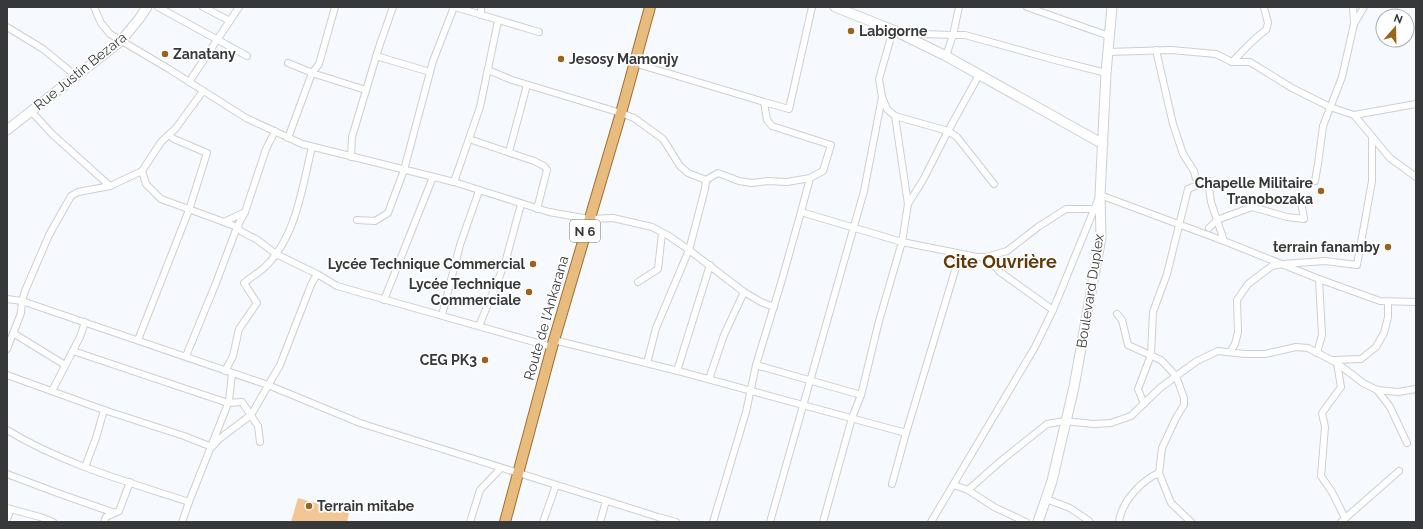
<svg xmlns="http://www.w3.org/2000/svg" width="1423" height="529" viewBox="0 0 1423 529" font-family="Raleway,sans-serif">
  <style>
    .green { fill: #f3c696 }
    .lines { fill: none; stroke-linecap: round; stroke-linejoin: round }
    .street-casing { stroke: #cccfd3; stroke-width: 8 }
    .secondary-casing { stroke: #cccfd3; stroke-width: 11 }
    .primary-casing { stroke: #a06f2f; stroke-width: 12 }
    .street { stroke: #fff; stroke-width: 6 }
    .secondary { stroke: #fff; stroke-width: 9 }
    .primary { stroke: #e8bb7f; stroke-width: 10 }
    .poi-dot { fill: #9b641e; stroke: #fff; stroke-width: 1.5 }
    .labels { text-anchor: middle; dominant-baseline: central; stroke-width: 3.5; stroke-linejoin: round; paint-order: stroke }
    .shield { fill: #fff; stroke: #737475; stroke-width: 1 }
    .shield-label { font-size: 13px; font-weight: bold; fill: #37383a }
    .poi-label { font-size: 14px; font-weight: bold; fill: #37383a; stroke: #fff; text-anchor: end }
    .street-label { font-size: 14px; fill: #37383a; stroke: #fff }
    .district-label { font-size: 18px; font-weight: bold; fill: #603b08; stroke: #fff }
  </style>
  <rect width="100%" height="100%" fill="#f6f9fd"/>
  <path class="green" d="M298 498 349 513 347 522H291Z"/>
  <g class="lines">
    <defs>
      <g id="street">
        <path d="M94 7 101 23 110 34 169 69 246 118 302 144 454 182 549 212 589 219 613 218 652 227 669 236 689 250 744 292 761 302 774 307"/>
        <path d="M158 7 247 56"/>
        <path d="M203 7 230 21"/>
        <path d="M455 7 539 32"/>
        <path d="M481 7V15"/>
        <path d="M1027 7 1109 36"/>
        <path d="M1353 7 1354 23"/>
        <path d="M7 27 43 49 76 76"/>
        <path d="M1156 50 1173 124 1183 154 1194 171 1196 179 1208 181 1211 202 1224 241"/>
        <path d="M1108 52 1171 50 1216 54 1232 62H1250L1292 88 1330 107 1354 115 1390 158 1416 177"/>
        <path d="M376 56 430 72"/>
        <path d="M946 56 953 35H965L1055 60 1106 73"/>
        <path d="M1232 62C1243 51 1253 39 1266 30L1268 23 1264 7"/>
        <path d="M288 63 315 74 366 90"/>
        <path d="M634 63 764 102 767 120 772 126 831 145 823 171 810 178 801 212"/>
        <path d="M488 70 512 80 621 113 634 118 663 139 680 166 688 173 706 180"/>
        <path d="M189 82 239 7"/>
        <path d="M203 91 176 128 161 142 142 171 146 184 161 199 224 222 245 212 266 149 275 131"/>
        <path d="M764 102 789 109 812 7"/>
        <path d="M31 111 52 134 110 186"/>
        <path d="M1354 115 1416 104"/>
        <path d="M895 116 948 131 957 137 994 184"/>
        <path d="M288 138 312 73 319 64 335 7"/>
        <path d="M469 139 534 161 544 166 547 170 537 209"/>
        <path d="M509 152 527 85"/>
        <path d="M351 157 352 137 379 47 393 7"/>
        <path d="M1315 181 1318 164 1323 126 1342 77 1354 24 1364 7"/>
        <path d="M454 182 480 107 498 21"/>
        <path d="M908 204 923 180 948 131 979 75"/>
        <path d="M357 220 375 221 388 213 404 170 433 61 454 7"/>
        <path d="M224 222 237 227 242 232 256 239 276 254 317 274"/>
        <path d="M1209 228 1217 220 1252 207 1287 217 1304 219 1301 202"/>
        <path d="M986 257 1000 272 1053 310"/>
        <path d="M638 282 658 269 662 233"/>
        <path d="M7 299 22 301 268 385 360 423 658 517 676 522"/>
        <path d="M384 300 433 177"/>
        <path d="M1117 314 1122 320 1128 345 1161 360 1176 376 1184 398V405L1176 418 1162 448 1159 473 1171 503 1191 522"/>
        <path d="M442 315 460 245 479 191"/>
        <path d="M479 326 505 263 521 204"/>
        <path d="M13 333 65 365"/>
        <path d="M138 340 189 210 207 153 174 139 169 135"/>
        <path d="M554 340 682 372 906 433 892 484"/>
        <path d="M7 349 21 313 22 301 25 291 49 235 71 196 78 192 110 186 142 171"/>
        <path d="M73 351 228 403 242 402 258 426 260 442"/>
        <path d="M1230 352 1235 344 1238 332 1237 300 1248 284 1272 266 1282 264 1325 261 1357 265 1372 181V137"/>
        <path d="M1317 353 1322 335 1319 279"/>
        <path d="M186 356 216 283 237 227 245 212"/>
        <path d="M1333 360 1361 359 1376 347 1384 333 1388 317V302"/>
        <path d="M647 363 656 328 689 250 705 189 706 180 718 173 739 181 752 183 768 181 787 182 810 178"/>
        <path d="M1337 363 1341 387 1322 413 1325 427 1321 476 1332 492 1345 518"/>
        <path d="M756 365 861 395"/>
        <path d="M225 371 233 356 239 329 257 303 244 283C250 278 258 273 264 268 296 238 302 188 312 147"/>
        <path d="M677 371 710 265"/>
        <path d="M7 375 104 410 184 436 212 447 219 439 251 415 280 365 311 285 317 274 337 286 552 347"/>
        <path d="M709 379 724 335 744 292"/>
        <path d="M1377 390 1390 407 1407 443"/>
        <path d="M52 391 80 337 85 322"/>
        <path d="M1144 404 1138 389 1151 355 1153 312 1167 274 1188 189 1208 181"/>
        <path d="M7 430C63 464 128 482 189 502"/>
        <path d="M906 433 960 254"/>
        <path d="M85 467 96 438 104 410"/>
        <path d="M7 474C43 488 79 501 115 513"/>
        <path d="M954 485 968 490 994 507 1026 522"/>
        <path d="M968 490 1002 460 1047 424 1065 421 1093 424 1111 423 1131 416 1160 388 1183 371 1197 361 1218 351 1245 354H1265L1296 347 1308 348 1337 363 1363 383 1377 390 1398 392 1416 389"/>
        <path d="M1046 499 1070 508 1089 521"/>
        <path d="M7 508 40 517 53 522"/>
        <path d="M7 519 11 509"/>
        <path d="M104 522 106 517 119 511 130 482"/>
        <path d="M182 522 189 502 229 401 232 373"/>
        <path d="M470 522 480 490 501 468"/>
        <path d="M543 522 556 485"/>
        <path d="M600 522 606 501"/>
        <path d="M713 522 746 412 756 365 781 283 801 212 902 242 977 257H986L1007 251 1038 227 1066 209H1093"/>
        <path d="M770 522 864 191 882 97 879 79 893 30 921 34 953 35 959 7"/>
        <path d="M823 522 852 418 861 395 879 321 902 242 908 204 895 116 887 109 882 97"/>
        <path d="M931 522 1035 347 1053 310 1100 195 1224 241 1319 279 1380 301 1416 302"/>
        <path d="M1119 522C1121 502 1142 480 1159 473"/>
        <path d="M1341 522 1399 471"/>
      </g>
      <g id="secondary">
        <path d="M835 7 893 30 946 56 1103 144"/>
        <path d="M7 130 121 41 139 19 147 7"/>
        <path d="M1038 522 1052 481 1074 387 1101 237 1100 195 1106 73 1112 7"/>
      </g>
      <path id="primary" d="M505 522 552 347 621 113 650 7"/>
    </defs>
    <use href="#street" class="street-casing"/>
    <use href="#secondary" class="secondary-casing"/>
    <use href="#primary" class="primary-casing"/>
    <use href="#street" class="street"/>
    <use href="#secondary" class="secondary"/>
    <use href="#primary" class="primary"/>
  </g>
  <g class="poi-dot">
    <circle cx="851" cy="31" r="4"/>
    <circle cx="165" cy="54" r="4"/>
    <circle cx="561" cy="59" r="4"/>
    <circle cx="1321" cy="191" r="4"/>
    <circle cx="1388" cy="247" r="4"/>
    <circle cx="533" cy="264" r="4"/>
    <circle cx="529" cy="292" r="4"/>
    <circle cx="485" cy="360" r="4"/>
    <circle cx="309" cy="506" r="4"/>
  </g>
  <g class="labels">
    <rect class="shield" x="570" y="220" width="30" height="22" rx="3"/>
    <g class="shield-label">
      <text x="585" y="231">N 6</text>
    </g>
    <g class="poi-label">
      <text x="859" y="31" text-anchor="start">Labigorne</text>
      <text x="173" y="54" text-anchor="start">Zanatany</text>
      <text x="569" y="59" text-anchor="start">Jesosy Mamonjy</text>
      <text x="1313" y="183">Chapelle Militaire<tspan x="1313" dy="16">Tranobozaka</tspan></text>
      <text x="1380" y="247">terrain fanamby</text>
      <text x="525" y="264">Lycée Technique Commercial</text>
      <text x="521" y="284">Lycée Technique<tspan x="521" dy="16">Commerciale</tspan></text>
      <text x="477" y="360">CEG PK3</text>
      <text x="317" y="506" text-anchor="start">Terrain mitabe</text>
    </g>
    <g class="street-label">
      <text transform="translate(80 71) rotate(-39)">Rue Justin Bezara</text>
      <text transform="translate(1090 291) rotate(-81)">Boulevard Duplex</text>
      <text transform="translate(546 318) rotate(-74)">Route de l'Ankarana</text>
    </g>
    <g class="district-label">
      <text x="1000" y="261">Cite Ouvrière</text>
    </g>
  </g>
  <rect width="1423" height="529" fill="none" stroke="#37383a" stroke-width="16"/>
  <g transform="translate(1395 28) rotate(20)"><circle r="19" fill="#ffffff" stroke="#afafb0"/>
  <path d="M0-3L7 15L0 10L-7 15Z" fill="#9b641e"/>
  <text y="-6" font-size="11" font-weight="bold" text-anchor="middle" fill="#37383a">N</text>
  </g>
</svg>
